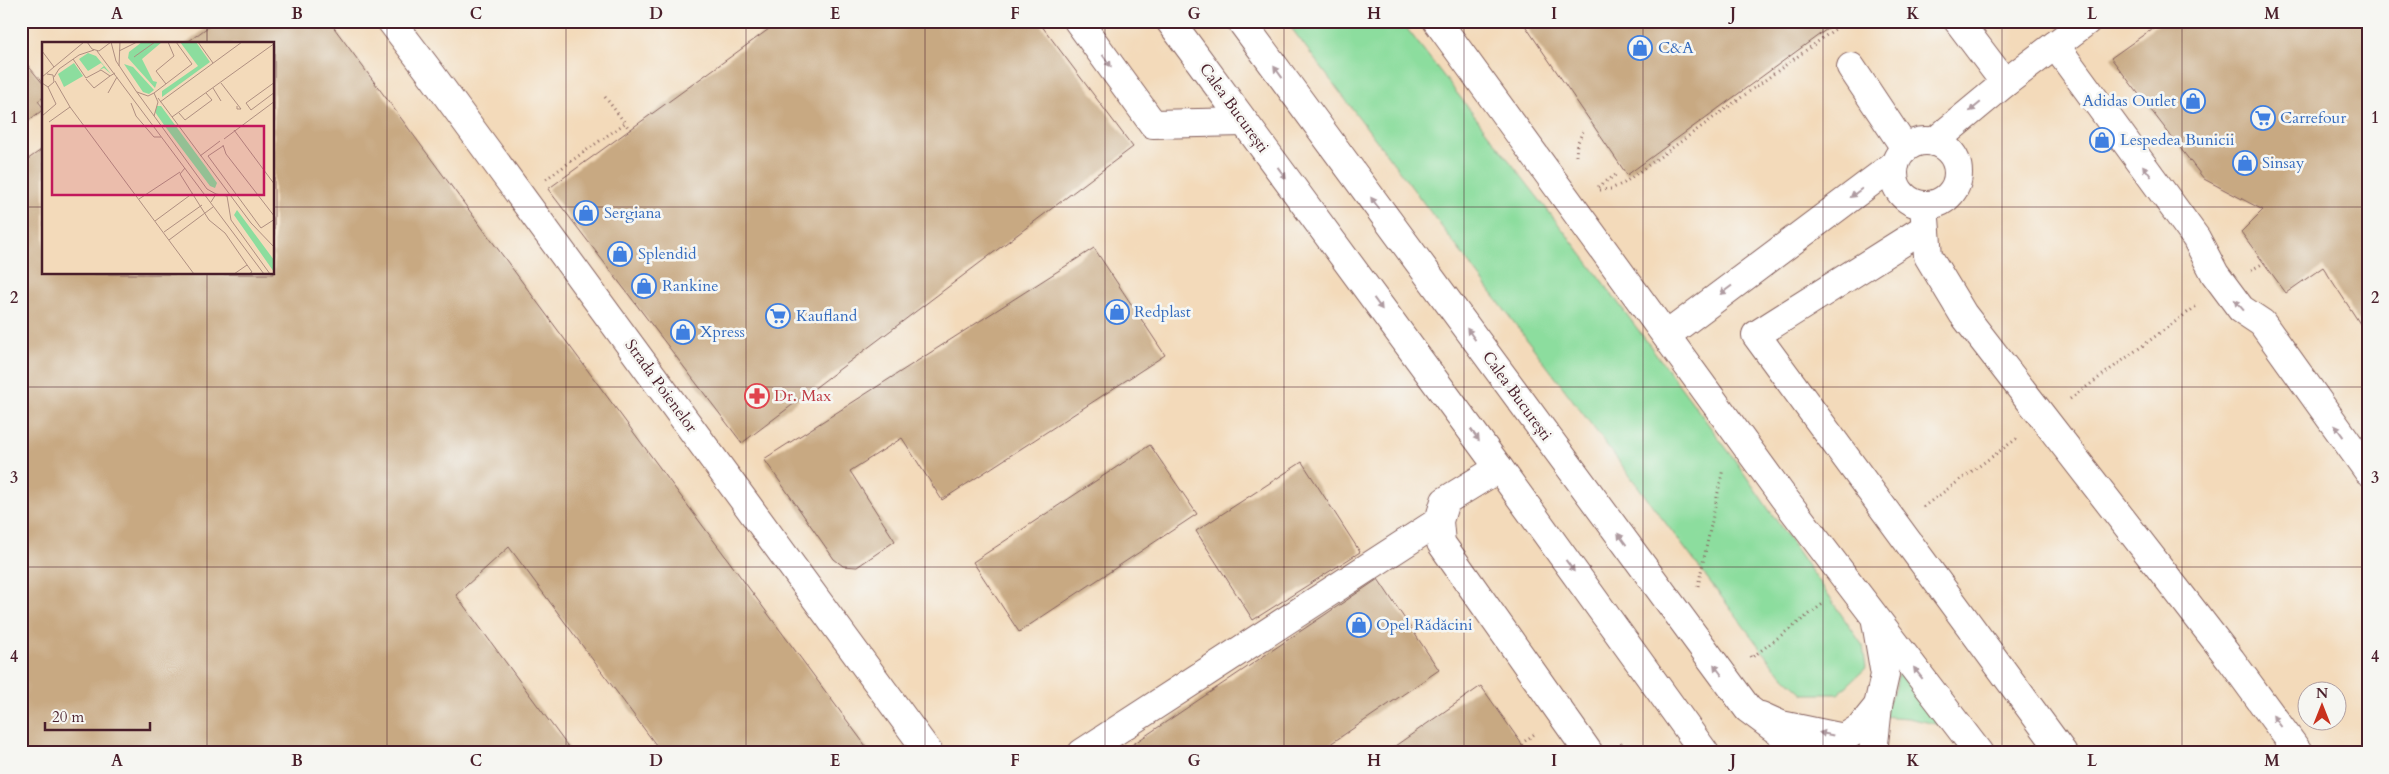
<svg xmlns="http://www.w3.org/2000/svg" width="2389" height="774" viewBox="0 0 2389 774" font-family="Cardo,serif">
  <style>
    .green { fill: #8cdd9e; stroke: #6b7e64 }
    .building { fill: #c8a982 }
    .lines { fill: none; stroke-linecap: round; stroke-linejoin: round }
    .minor-casing { stroke: #85605d; stroke-width: 30 }
    .major-casing { stroke: #85605d; stroke-width: 30 }
    .path { stroke: #85605d; stroke-width: 3; stroke-dasharray: 1 4; stroke-linecap: butt }
    .minor { stroke: #fff; stroke-width: 28 }
    .major { stroke: #fff; stroke-width: 28 }
    .oneway { fill: #ae9aa0 }
    .grid { fill: none; stroke: #4a1f2b; stroke-width: 1; stroke-opacity: 0.55 }
    .labels { text-anchor: middle; dominant-baseline: central; stroke-width: 5; stroke-linejoin: round; paint-order: stroke }
    .shop-label { font-size: 16px; fill: #366cbe; stroke: #f6f6f2; text-anchor: start }
    .street-label { font-size: 16px; fill: #4a1f2b; stroke: #f6f6f2 }
    .health-label { font-size: 16px; fill: #be3a42; stroke: #f6f6f2; text-anchor: start }
    .inset-road { fill: none; stroke: #af8f81; stroke-width: 1 }
    .view { fill: #c2185b; fill-opacity: 0.15; stroke: #c2185b; stroke-width: 2.5 }
    .inset-edge { fill: none; stroke: #4a1f2b; stroke-width: 2.5 }
    .neatline { fill: none; stroke: #4a1f2b; stroke-width: 2 }
    .grid-label { font-size: 16px; text-anchor: middle; font-weight: bold; fill: #4a1f2b }
  </style>
  <rect width="100%" height="100%" fill="#f6f6f2"/>
  <filter id="ink" filterUnits="userSpaceOnUse"><feTurbulence type="fractalNoise" baseFrequency=".02" numOctaves="2"/><feDisplacementMap in="SourceGraphic" scale="10" xChannelSelector="R" yChannelSelector="G"/><feConvolveMatrix kernelMatrix="1 2 1 2 8 2 1 2 1" color-interpolation-filters="sRGB"/></filter>
  <filter id="wash" filterUnits="userSpaceOnUse"><feTurbulence type="fractalNoise" baseFrequency=".0096" numOctaves="4" result="noise"/><feDisplacementMap in="SourceGraphic" scale="20" xChannelSelector="R" yChannelSelector="G"/><feGaussianBlur stdDeviation="1.12" result="paint"/><feColorMatrix in="noise" values="0 0 0 0 0 0 0 0 0 0 0 0 0 0 0 0 0 1.4 0 .05"/><feComposite in="paint" operator="in"/></filter>
  <g filter="url(#wash)">
    <rect width="100%" height="100%" fill="#f3daba"/>
    <g class="green">
      <path d="M1286 21H1401L1587 261 1732 456 1863 646 1866 668 1838 694H1804L1776 669Z"/>
      <path d="M1899 665 1940 725 1908 718 1880 716 1896 688Z"/>
    </g>
    <g id="blocks">
      <g class="building">
        <path d="M216 21H329L871 753H662L509 547 456 595 569 748 562 753H21V164L44 148V274H274V44H185Z"/>
        <path d="M780 21H1038L1133 147 742 443 548 189Z"/>
        <path d="M1522 21H1838L1627 175Z"/>
        <path d="M2163 21H2368V336L2323 267 2286 293 2241 232 2263 210 2204 179 2111 58Z"/>
        <path d="M21 57 44 85V97L38 101 44 109 21 126Z"/>
        <path d="M1094 248 1165 355 942 500 902 438 850 471 895 541 857 567 843 566 834 559 764 459Z"/>
        <path d="M1150 445 1197 514 1019 632 973 562Z"/>
        <path d="M1302 462 1360 552 1253 620 1196 531Z"/>
        <path d="M1378 579 1439 670 1317 753H1120Z"/>
        <path d="M1481 686 1528 753H1385Z"/>
      </g>
    </g>
  </g>
  <g filter="url(#ink)">
    <use href="#blocks" fill-opacity="0" stroke="#85605d" stroke-width="1"/>
    <g class="lines">
      <defs>
        <g id="minor">
          <path d="M391 21 426 67 929 753"/>
          <path d="M1078 21 1153 124 1244 122"/>
          <path d="M1437 21 1784 498 1979 753"/>
          <path d="M1958 21 2005 83"/>
          <path d="M2055 45 2196 238 2215 274 2241 309 2262 323 2368 471"/>
          <path d="M1851 67 1905 148"/>
          <circle cx="1926" cy="173" r="32"/>
          <path d="M1934 142 2005 83 2087 21"/>
          <path d="M1924 206 1928 256 1963 314 2231 660 2299 753"/>
          <path d="M1925 228 1756 335 2063 753"/>
          <path d="M1667 335 1895 164"/>
          <path d="M1499 468 1445 501 1439 521 1441 543 1589 753"/>
          <path d="M1761 716 1781 725 1844 738 1861 727 1878 706"/>
          <path d="M1082 753 1439 521"/>
          <path d="M1873 753 1878 706 1885 675 1876 622"/>
        </g>
        <g id="major">
          <path d="M1170 21 1499 468 1705 753"/>
          <path d="M1241 21 1748 709 1803 750 1811 753"/>
        </g>
      </defs>
      <use href="#minor" class="minor-casing"/>
      <use href="#major" class="major-casing"/>
      <g class="path">
        <path d="M605 97 625 123"/>
        <path d="M1576 156 1577 144 1584 129"/>
        <path d="M546 179 625 123 630 130"/>
        <path d="M1598 187 1617 174"/>
        <path d="M1600 190 1611 189 1624 183 1846 21"/>
        <path d="M2251 270 2264 263"/>
        <path d="M2070 399 2198 305"/>
        <path d="M1923 507 2019 437"/>
        <path d="M1698 586 1723 469"/>
        <path d="M1750 656 1751 658 1824 603"/>
        <path d="M1621 743 1628 753"/>
        <path d="M1521 744 1537 732"/>
      </g>
      <use href="#minor" class="minor"/>
      <use href="#major" class="major"/>
    </g>
    <defs><path id="oneway-solid" d="M-6-.8H1V-3.2L6.5 0L1 3.2V.8H-6Z" transform="scale(1.25)"/></defs>
    <g class="oneway">
      <use href="#oneway-solid" transform="translate(1107 61) rotate(54)"/>
      <use href="#oneway-solid" transform="translate(1278 72) rotate(-126)"/>
      <use href="#oneway-solid" transform="translate(1975 107) rotate(140)"/>
      <use href="#oneway-solid" transform="translate(2147 171) rotate(-127)"/>
      <use href="#oneway-solid" transform="translate(1282 173) rotate(54)"/>
      <use href="#oneway-solid" transform="translate(1856 193) rotate(143)"/>
      <use href="#oneway-solid" transform="translate(1375 203) rotate(-126)"/>
      <use href="#oneway-solid" transform="translate(1726 290) rotate(143)"/>
      <use href="#oneway-solid" transform="translate(1378 304) rotate(54)"/>
      <use href="#oneway-solid" transform="translate(2239 305) rotate(-131)"/>
      <use href="#oneway-solid" transform="translate(1471 334) rotate(-126)"/>
      <use href="#oneway-solid" transform="translate(2339 431) rotate(-126)"/>
      <use href="#oneway-solid" transform="translate(1475 435) rotate(54)"/>
      <use href="#oneway-solid" transform="translate(1622 539) rotate(-126)"/>
      <use href="#oneway-solid" transform="translate(1570 566) rotate(54)"/>
      <use href="#oneway-solid" transform="translate(1718 670) rotate(-127)"/>
      <use href="#oneway-solid" transform="translate(1918 673) rotate(-128)"/>
      <use href="#oneway-solid" transform="translate(2277 721) rotate(-127)"/>
      <use href="#oneway-solid" transform="translate(1826 734) rotate(-168)"/>
    </g>
  </g>
  <path class="grid" d="M207 21V44M387 21V753M566 21V753M746 21V753M925 21V753M1105 21V753M1284 21V753M1464 21V753M1643 21V753M1823 21V753M2002 21V753M2182 21V753M21 207H44M274 207H2368M207 274V753M21 387H2368M21 567H2368"/>
  <defs>
    <symbol id="shop-ring" viewBox="-11 -11 22 22"><circle r="9.5" fill="#f6f6f2" stroke="#3f7fe0" stroke-width="1.5"/><path d="M-5-2.5h2.3a2.7 3.5 0 0 1 5.4 0H5L5.5 6h-11ZM-1.5-2.5h3a1.5 2.3 0 0 0-3 0Z" fill="#3f7fe0"/></symbol>
    <symbol id="supermarket-ring" viewBox="-11 -11 22 22"><circle r="9.5" fill="#f6f6f2" stroke="#3f7fe0" stroke-width="1.5"/><path d="M-6-5.5h2.5l.6 2H6L4.5 2H-2.5L-4.4-4H-6ZM-1.5 3.2a1.3 1.3 0 1 0 .1 0ZM3 3.2a1.3 1.3 0 1 0 .1 0Z" fill="#3f7fe0"/></symbol>
    <symbol id="pharmacy-ring" viewBox="-11 -11 22 22"><circle r="9.5" fill="#f6f6f2" stroke="#e0444e" stroke-width="1.5"/><path d="M-2-6h4v4h4v4h-4v4h-4v-4h-4v-4h4Z" fill="#e0444e"/></symbol>
  </defs>
  <g fill-rule="evenodd">
    <use href="#shop-ring" x="1626" y="34" width="28" height="28"/>
    <use href="#shop-ring" x="2179" y="87" width="28" height="28"/>
    <use href="#supermarket-ring" x="2249" y="104" width="28" height="28"/>
    <use href="#shop-ring" x="2088" y="126" width="28" height="28"/>
    <use href="#shop-ring" x="2231" y="149" width="28" height="28"/>
    <use href="#shop-ring" x="572" y="199" width="28" height="28"/>
    <use href="#shop-ring" x="606" y="240" width="28" height="28"/>
    <use href="#shop-ring" x="630" y="272" width="28" height="28"/>
    <use href="#shop-ring" x="1103" y="298" width="28" height="28"/>
    <use href="#supermarket-ring" x="764" y="302" width="28" height="28"/>
    <use href="#shop-ring" x="669" y="318" width="28" height="28"/>
    <use href="#pharmacy-ring" x="743" y="382" width="28" height="28"/>
    <use href="#shop-ring" x="1345" y="611" width="28" height="28"/>
  </g>
  <g class="labels">
    <g class="shop-label">
      <text x="1658" y="48">C&amp;A</text>
      <text x="2176" y="101" text-anchor="end">Adidas Outlet</text>
      <text x="2280" y="118">Carrefour</text>
      <text x="2120" y="140">Lespedea Bunicii</text>
      <text x="2262" y="163">Sinsay</text>
      <text x="604" y="213">Sergiana</text>
      <text x="638" y="254">Splendid</text>
      <text x="662" y="286">Rankine</text>
      <text x="1134" y="312">Redplast</text>
      <text x="796" y="316">Kaufland</text>
      <text x="700" y="332">Xpress</text>
      <text x="1376" y="625">Opel Rădăcini</text>
    </g>
    <g class="street-label">
      <text transform="translate(1234 108) rotate(54)">Calea București</text>
      <text transform="translate(661 386) rotate(54)">Strada Poienelor</text>
      <text transform="translate(1517 396) rotate(54)">Calea București</text>
    </g>
    <g class="health-label">
      <text x="774" y="396">Dr. Max</text>
    </g>
  </g>
  <g transform="translate(42 42)">
    <rect width="232" height="232" fill="#f3daba"/>
    <path d="M100 0H120L100 17 111 39 115 40 113 46 86 16 87 10ZM138 0H154L168 20 120 55V49L156 24ZM46 11 54 14 69 32 62 26 57 28 62 24 59 21 46 29 37 17ZM32 21 41 34 22 45 16 32ZM82 22 91 25 112 48 107 52 101 50ZM115 64H119L164 125 175 141 173 146 168 144 122 83 113 70ZM195 168 232 218V230L192 173Z" fill="#8cdd9e"/>
    <path class="inset-road" d="M45 0 50 7 57 9 69 0M69 0 74 19 94 49 165 147 174 152M156 0 171 21M0 9 12 25M55 9 222 232M77 9 95 0M92 15 113 0M31 17 44 36 59 28 68 34 73 31M77 24 78 0M0 35 42 0M12 35 17 27 37 13 52 8M44 37 52 46 68 34M13 39 28 65 152 232M233 40 204 61 209 68 233 50M0 41 6 45 12 40 11 33 5 32M179 41 199 67H195V64M124 42 114 29 132 14 126 0M171 46 179 59M95 50 106 54 112 51 116 60 112 74M66 51 75 35M112 51 150 22 134 0M116 56 209 181 233 206M118 60 200 0M89 61 94 74 112 95H119M137 71 143 78 170 58 164 51M0 74 14 62 6 45M130 75 233 1M7 80 28 65M192 88 233 143M182 97 233 59M181 103 184 112 233 175M181 104 166 114 219 186 233 177M158 114 178 99M143 126 138 132 167 178 183 191 210 230 207 232M97 157 138 130M169 160 174 152 185 154 189 178 228 232M113 179 151 151M122 190 160 163M127 198 171 165M192 232 205 223"/>
    <path class="view" d="M10 84H222V153H10Z"/>
    <rect width="232" height="232" class="inset-edge"/>
  </g>
  <rect width="2389" height="774" fill="none" stroke="#f6f6f2" stroke-width="55"/>
  <g transform="translate(2322 706)"><circle r="24" fill="#f6f6f2" stroke="#b1a0a2"/>
  <path d="M0-4L9 19L0 12L-9 19Z" fill="#c8321e"/>
  <text y="-8" font-size="14" font-weight="bold" text-anchor="middle" fill="#4a1f2b">N</text>
  </g>
  <path d="M45 722v8h105v-8" fill="none" stroke="#4a1f2b" stroke-width="2.5"/>
  <text x="52" y="722" font-size="15" fill="#4a1f2b" stroke="#f6f6f2" stroke-width="4" paint-order="stroke">20 m</text>
  <rect x="28" y="28" width="2334" height="718" class="neatline"/>
  <g class="grid-label">
    <text x="117" y="19">A</text>
    <text x="297" y="19">B</text>
    <text x="476" y="19">C</text>
    <text x="656" y="19">D</text>
    <text x="835" y="19">E</text>
    <text x="1015" y="19">F</text>
    <text x="1194" y="19">G</text>
    <text x="1374" y="19">H</text>
    <text x="1554" y="19">I</text>
    <text x="1733" y="19">J</text>
    <text x="1913" y="19">K</text>
    <text x="2092" y="19">L</text>
    <text x="2272" y="19">M</text>
    <text x="14" y="123">1</text>
    <text x="2375" y="123">1</text>
    <text x="14" y="303">2</text>
    <text x="2375" y="303">2</text>
    <text x="14" y="483">3</text>
    <text x="2375" y="483">3</text>
    <text x="14" y="662">4</text>
    <text x="2375" y="662">4</text>
    <text x="117" y="766">A</text>
    <text x="297" y="766">B</text>
    <text x="476" y="766">C</text>
    <text x="656" y="766">D</text>
    <text x="835" y="766">E</text>
    <text x="1015" y="766">F</text>
    <text x="1194" y="766">G</text>
    <text x="1374" y="766">H</text>
    <text x="1554" y="766">I</text>
    <text x="1733" y="766">J</text>
    <text x="1913" y="766">K</text>
    <text x="2092" y="766">L</text>
    <text x="2272" y="766">M</text>
  </g>
</svg>
